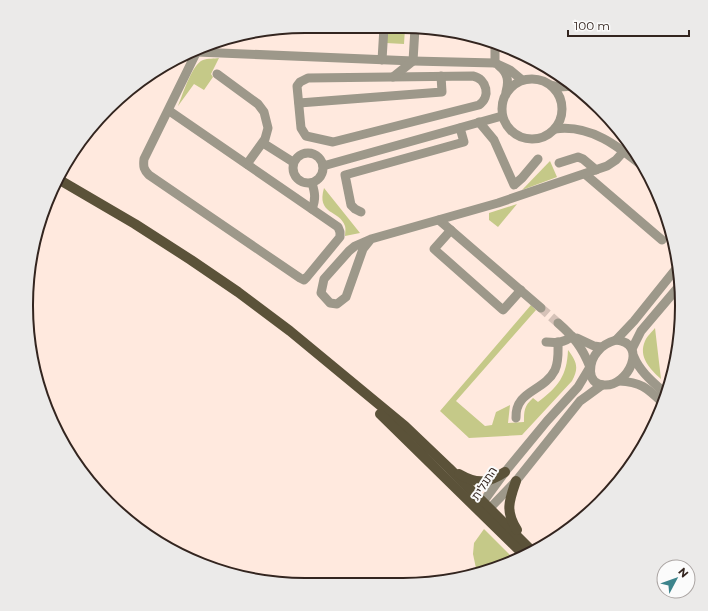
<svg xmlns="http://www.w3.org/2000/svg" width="708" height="611" viewBox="0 0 708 611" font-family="Montserrat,Heebo,sans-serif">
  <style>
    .green { fill: #c5c988 }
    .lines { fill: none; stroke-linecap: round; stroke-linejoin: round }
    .minor-tunnel { stroke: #d6c2b8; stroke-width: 9; stroke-dasharray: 9 4.5; stroke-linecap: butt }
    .minor { stroke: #9d988a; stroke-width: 9 }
    .major { stroke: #5b5239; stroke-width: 10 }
    .labels { text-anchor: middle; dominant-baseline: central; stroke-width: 4; stroke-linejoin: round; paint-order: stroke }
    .street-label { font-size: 12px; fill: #33251f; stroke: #fbfbfb }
    .rim { fill: none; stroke: #33251f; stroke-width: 2 }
  </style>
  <rect width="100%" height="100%" fill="#ffe9de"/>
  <g class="green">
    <path d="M387 27 405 28 404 44 386 43Z"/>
    <path d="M219 58 211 74 213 77 204 90 194 84 178 106C183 94 192 64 203 60 208 58 214 59 219 58Z"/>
    <path d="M550 161 557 177 522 190Z"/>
    <path d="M324 188 360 233 345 236C345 233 346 229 345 226 340 210 316 215 324 188Z"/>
    <path d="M517 204 498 227 489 220V213Z"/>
    <path d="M671 231 676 253 671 259Z"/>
    <path d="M531 305 536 310 456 401 485 426 492 425 496 412 510 405 508 423 524 422C524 411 524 406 533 398L538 402C558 387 567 376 568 350 577 362 579 368 572 381L522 435 469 438 440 411Z"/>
    <path d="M655 328 661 379C650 369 638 357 645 341 647 336 652 332 655 328Z"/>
    <path d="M484 529 515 560 493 570 477 573 473 554 474 543Z"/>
  </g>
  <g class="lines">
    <path class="minor-tunnel" d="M541 308 558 323"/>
    <g class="minor">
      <path d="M197 52 413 61 495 63 510 70 522 80"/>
      <path d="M382 60 384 27"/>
      <path d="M495 63V46"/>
      <path d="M499 66C508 73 509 81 506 92"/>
      <path d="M217 74 258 104 264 112 268 128 265 139 247 164"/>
      <path d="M473 76C487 79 491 97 479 105L333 142 306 136 301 128 297 86 300 82 308 78Z"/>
      <path d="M393 77 413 61 415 28"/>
      <circle cx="532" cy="109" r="30"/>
      <path d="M551 85 559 87 575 86"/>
      <path d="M299 103 442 92 441 76"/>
      <path d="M168 110 338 227 340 232V237L307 277 304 280 300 278 149 175C144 170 143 167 144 159L198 49"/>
      <path d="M479 122 494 140 514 185 522 178 538 159"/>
      <path d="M555 129C591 124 619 147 645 168"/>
      <path d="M263 143 293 162"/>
      <circle cx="308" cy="168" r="15"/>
      <path d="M559 163 578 157 583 159 596 170"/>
      <path d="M323 166 502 116"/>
      <path d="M585 174 662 240"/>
      <path d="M312 209C316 199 315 193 312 183"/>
      <path d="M361 212 355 209 351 205 345 175 464 142 460 128"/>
      <path d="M439 220 541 308"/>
      <path d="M451 230 434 249 503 310 521 290"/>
      <path d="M371 239 363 249 346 297 337 304 330 303 321 293 324 279 349 251 355 246 371 239 498 203 607 166 616 160 624 151"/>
      <path d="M577 338 594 346 601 347"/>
      <path d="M616 340C649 343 628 387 604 385 585 384 589 361 598 351 603 345 609 342 616 340Z"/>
      <path d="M616 340 634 321 679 265"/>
      <path d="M546 342C557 343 564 343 572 336"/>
      <path d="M632 349 641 331 680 285"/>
      <path d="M634 357C640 372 654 383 666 394"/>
      <path d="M673 373 674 356 677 349"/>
      <path d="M619 381C641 382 647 388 663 403"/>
      <path d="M516 418C515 390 544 392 555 370 559 361 558 352 558 342"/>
      <path d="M481 509 483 502 505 472 547 421 578 387 590 367C582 347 574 337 558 323"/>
      <path d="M484 511 490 508 516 481 580 401 587 396 602 385"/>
    </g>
    <g class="major">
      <path d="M58 179 135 224 191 260 238 292 290 331 405 426 449 468 533 552"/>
      <path d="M380 414 525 556"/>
      <path d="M459 474C478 485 488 483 505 472"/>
      <path d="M516 481C509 501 505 511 517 530"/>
    </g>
  </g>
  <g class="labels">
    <g class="street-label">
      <text transform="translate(484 483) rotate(-57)">התגלית</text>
    </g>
  </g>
  <path d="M0 0H708V611H0ZM305 33H403A272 272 0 0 1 675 305V306A272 272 0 0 1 403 578H305A272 272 0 0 1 33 306V305A272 272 0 0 1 305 33Z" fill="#ebeae9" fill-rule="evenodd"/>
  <path class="rim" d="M305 33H403A272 272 0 0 1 675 305V306A272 272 0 0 1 403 578H305A272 272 0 0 1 33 306V305A272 272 0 0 1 305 33Z"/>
  <g transform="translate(676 579) rotate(49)"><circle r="19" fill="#fbfbfb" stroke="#aba5a3"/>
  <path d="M0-3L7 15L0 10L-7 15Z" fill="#3d848c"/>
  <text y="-6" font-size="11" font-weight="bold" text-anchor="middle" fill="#33251f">N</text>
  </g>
  <path d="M568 30v6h121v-6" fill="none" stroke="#33251f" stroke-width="2"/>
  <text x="574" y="30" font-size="12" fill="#33251f" stroke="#fbfbfb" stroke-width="3" paint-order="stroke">100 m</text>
</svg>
